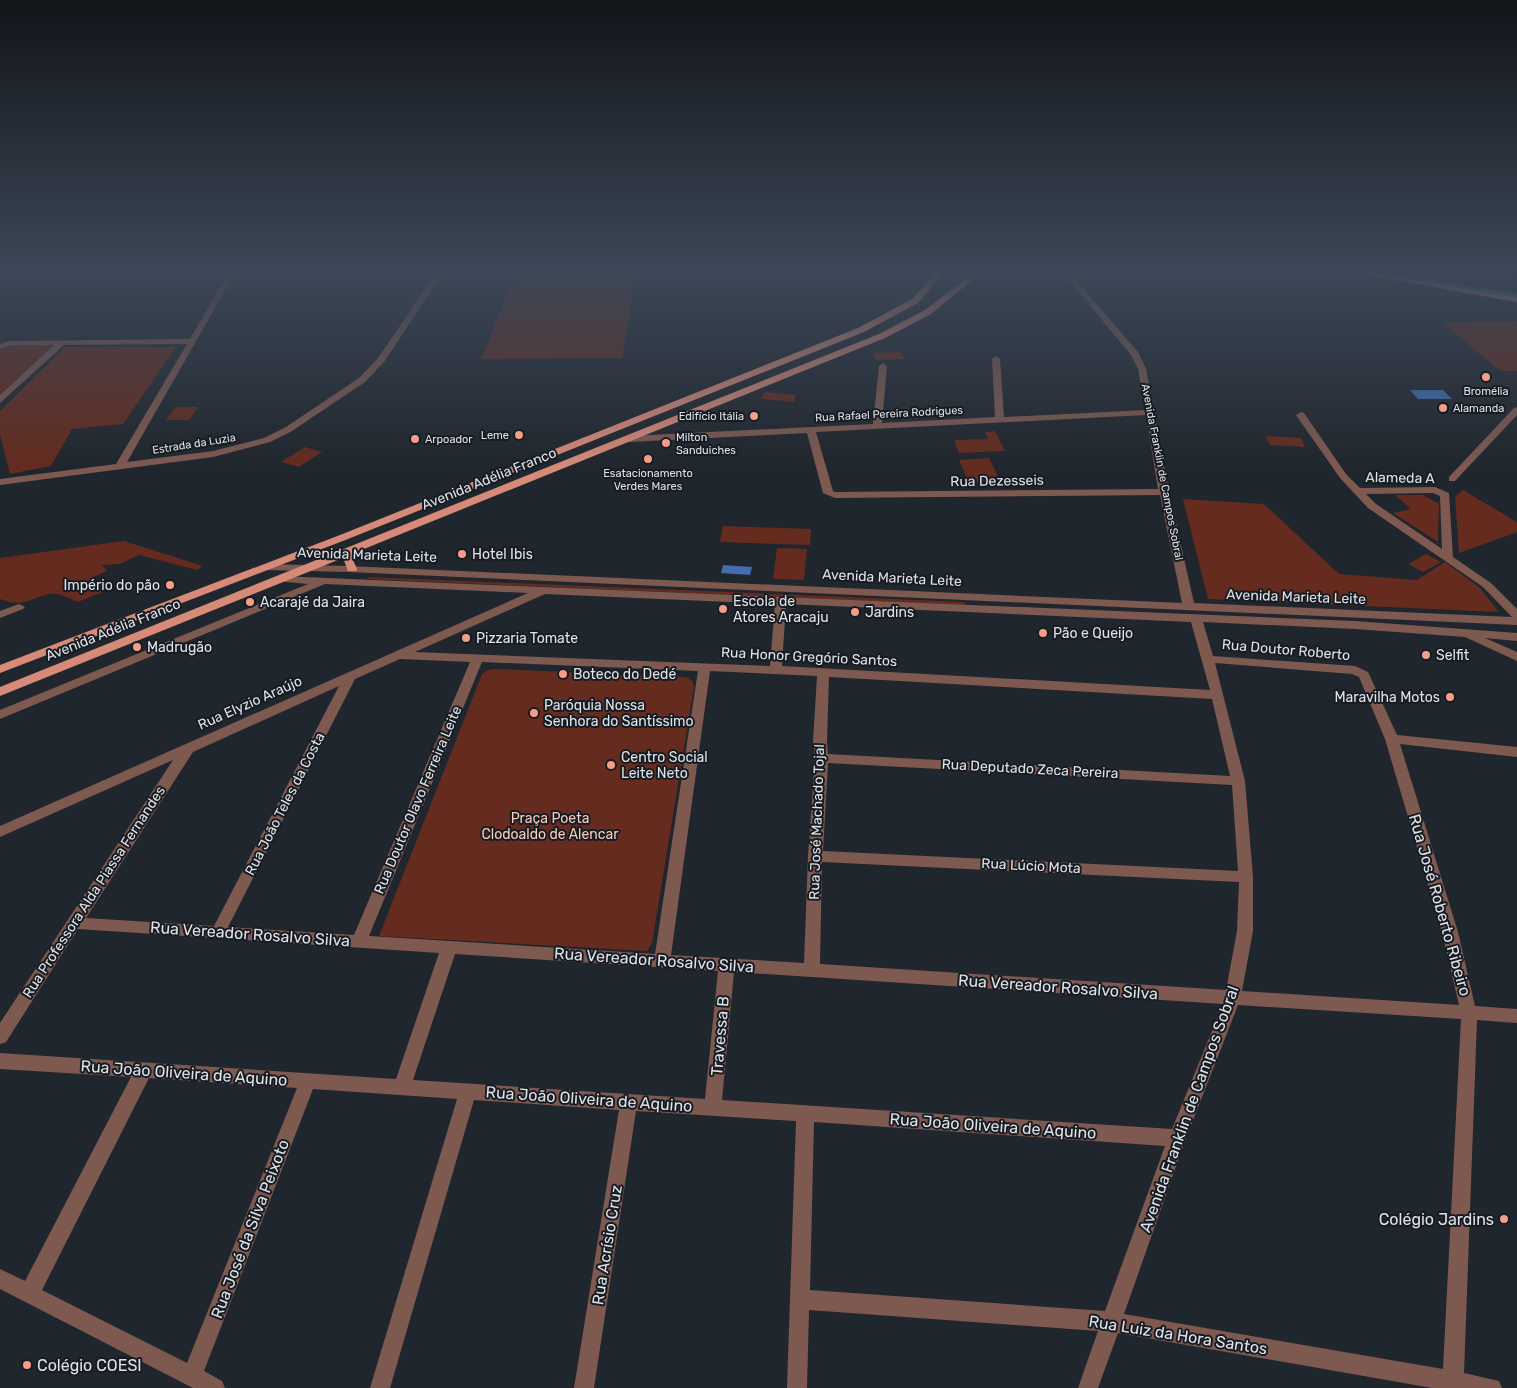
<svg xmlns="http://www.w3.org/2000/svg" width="1517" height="1388" viewBox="0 0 1517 1388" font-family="Rubik,sans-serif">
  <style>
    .green { fill: #642b1e }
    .water { fill: #426daf }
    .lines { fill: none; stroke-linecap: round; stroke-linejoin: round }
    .canal { fill: #426daf; fill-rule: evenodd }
    .minor { fill: #7e5950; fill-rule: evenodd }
    .major { fill: #d78a78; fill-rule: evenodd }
    .poi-dot { fill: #f49e8a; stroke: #171c23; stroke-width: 2 }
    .labels { text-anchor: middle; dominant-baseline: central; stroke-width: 4; stroke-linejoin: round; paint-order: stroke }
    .far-poi-label { font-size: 11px; fill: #dfe2e7; stroke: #171c23; text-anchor: start }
    .far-street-label { font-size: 11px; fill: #dfe2e7; stroke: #171c23 }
    .street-label { font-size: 14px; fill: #dfe2e7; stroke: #171c23 }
    .poi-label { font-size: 14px; fill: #dfe2e7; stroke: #171c23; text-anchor: start }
    .park-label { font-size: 14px; fill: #facabe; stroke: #171c23 }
    .near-street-label { font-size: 16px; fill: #dfe2e7; stroke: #171c23 }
    .near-poi-label { font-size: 16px; fill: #dfe2e7; stroke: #171c23; text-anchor: end }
  </style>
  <rect width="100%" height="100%" fill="#20262d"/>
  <g class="green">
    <path d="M516 273H637L622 358 481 359Z"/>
    <path d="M1517 321V371H1503L1494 366 1444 323Z"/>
    <path d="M11 344H58L0 398V350Z"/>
    <path d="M65 347H176L123 424 72 429 51 466 10 474 0 434V411Z"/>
    <path d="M901 352 905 359 876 360 873 353Z"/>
    <path d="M765 392 796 395 794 402 761 399Z"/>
    <path d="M175 407H198L189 420H166Z"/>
    <path d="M995 431 1005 451 959 453 954 440 988 439 985 432Z"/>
    <path d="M1266 436 1301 438 1305 447 1270 445Z"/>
    <path d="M305 447 322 452 299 467 281 462Z"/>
    <path d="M989 458 1000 481 969 483 959 460Z"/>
    <path d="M1463 490 1517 522V532L1459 553 1455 497Z"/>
    <path d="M1395 495H1423L1439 504 1438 542 1393 513 1411 509Z"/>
    <path d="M1183 499 1264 504 1339 574 1417 580 1445 562 1480 588 1499 612 1208 599Z"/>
    <path d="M723 526 811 529 810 545 720 542Z"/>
    <path d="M124 541 203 566 197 570 139 555 120 564 102 565 107 571 88 579 110 589 78 602C72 600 64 595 56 594 39 591 27 611 0 599V558Z"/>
    <path d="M777 548 807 549 804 580 773 579Z"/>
    <path d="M1426 554 1441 562 1423 572 1408 564Z"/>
    <path d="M369 577 964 602 965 605 368 579Z"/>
    <path d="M496 669 686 677 692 681 694 687 652 943 647 951 379 936 482 674 488 670Z"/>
  </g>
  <g class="water">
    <path d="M1410 390H1443L1452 399H1418Z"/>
    <path d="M723 565 752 567 750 575 721 573Z"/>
  </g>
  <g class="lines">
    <path class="canal" d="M1372 273H1396L1517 294V300Z"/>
    <g class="minor">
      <path d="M228 273H235L127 462 213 451 264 438 286 427 359 378 378 358 436 273H443L384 362 365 382 292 431 270 442 213 457 0 485V479L116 464 187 344 64 345 0 403V395L54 345H11L0 349V344L10 341 190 339Z"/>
      <path d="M282 273H355L352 275H285Z"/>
      <path d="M1063 273H1070L1138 352 1146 369 1169 492 1194 603 1512 617 1483 587 1368 508 1340 478 1296 415 1301 412 1304 413 1346 474 1360 488 1435 487 1449 493 1453 557 1491 583 1517 609V625L348 572 265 570 260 567 265 564 348 566 1182 603 1160 495 835 498 823 493 807 433 629 442 624 439 629 436 873 424 879 366 883 363 887 366 882 423 995 417 992 359 996 356 1000 359 1004 417 1145 410 1138 369 1131 355ZM1146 415 1158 489 835 492 833 491 816 432ZM1433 493 1440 496 1442 549 1376 504 1366 494Z"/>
      <path d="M1517 407V415L1455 481H1449V477L1514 408Z"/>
      <path d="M280 576 1355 621 1517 633V641L1485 638 1517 652V661L1465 637 1355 629 1203 622 1213 656 1355 666 1368 672 1397 735 1517 747V757L1400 744 1458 932 1475 1006 1517 1009V1023L1477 1020 1464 1373 1499 1381 1502 1388H1432L1118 1333 1098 1388H1078L1098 1331 809 1310 807 1388H787L796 1121 636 1111 594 1388H574L619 1110 474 1100 390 1388H370L457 1099 313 1089 204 1371 222 1381 225 1388H193L0 1289V1269L25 1281 131 1077 0 1069V1053L396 1079 439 953 78 929 6 1042 0 1044V1023L173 760 0 837V826L528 593 325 584 0 719V710L308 584 276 581 274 579ZM545 594 775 604 770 666 415 652ZM786 604 1191 622 1210 690 782 666ZM400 659 470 662 354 935 228 927 355 679ZM482 662 698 671 655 954 369 936ZM1215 663 1352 674 1359 677 1385 739 1442 932 1459 1005 1242 991 1253 931V877L1245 781ZM710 671 817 676 813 742 815 758 808 856 804 963 671 955ZM829 677 1212 699 1230 776 828 754 827 742ZM339 686 214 926 86 918 193 752ZM828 763 1232 785 1238 871 823 851ZM822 862 1239 882 1237 931 1226 990 820 964ZM455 954 718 971 705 1099 413 1080ZM734 972 1223 1004 1172 1129 722 1100ZM1238 1005 1461 1019 1443 1369 1124 1314 1186 1138ZM149 1078 297 1088 187 1363 42 1290ZM814 1122 1165 1146 1105 1311 810 1290Z"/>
      <path d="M19 604 25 607 23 609 0 618V611Z"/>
    </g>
    <g class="major">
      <path d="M936 273H943L918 303 864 332 348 539 0 673V665L340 535 858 328 912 299Z"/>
      <path d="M973 273H981L931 314 885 338 354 553 353 560 357 569 356 571H348L343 558 0 696V687L879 334 925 310Z"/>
      <path d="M1355 273H1374L1517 298V302Z"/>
    </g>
  </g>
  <linearGradient id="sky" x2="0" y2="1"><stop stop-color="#121519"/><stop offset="0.58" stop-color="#3c4757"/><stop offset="1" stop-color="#3c4757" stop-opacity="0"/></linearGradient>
  <rect width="1517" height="468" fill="url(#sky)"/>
  <g class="poi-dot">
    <circle cx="1486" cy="377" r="5"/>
    <circle cx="1443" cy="408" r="5"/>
    <circle cx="754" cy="416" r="5"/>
    <circle cx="519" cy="435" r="5"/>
    <circle cx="415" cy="439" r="5"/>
    <circle cx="666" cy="443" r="5"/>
    <circle cx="648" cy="459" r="5"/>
    <circle cx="462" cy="554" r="5"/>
    <circle cx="170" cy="585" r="5"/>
    <circle cx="250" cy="602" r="5"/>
    <circle cx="723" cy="609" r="5"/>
    <circle cx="855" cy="612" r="5"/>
    <circle cx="1043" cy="633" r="5"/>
    <circle cx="466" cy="638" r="5"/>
    <circle cx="137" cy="647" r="5"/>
    <circle cx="1426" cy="655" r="5"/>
    <circle cx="563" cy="674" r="5"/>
    <circle cx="1450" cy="697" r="5"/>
    <circle cx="534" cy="713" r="5"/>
    <circle cx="611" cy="765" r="5"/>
    <circle cx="1504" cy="1219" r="5"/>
    <circle cx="27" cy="1365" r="5"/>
  </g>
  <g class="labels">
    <g class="far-poi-label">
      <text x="1486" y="391" text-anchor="middle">Bromélia</text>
      <text x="1453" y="408">Alamanda</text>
      <text x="744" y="416" text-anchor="end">Edifício Itália</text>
      <text x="509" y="435" text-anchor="end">Leme</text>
      <text x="676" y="437">Milton<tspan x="676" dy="13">Sanduiches</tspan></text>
      <text x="425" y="439">Arpoador</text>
      <text x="648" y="473" text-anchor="middle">Esatacionamento<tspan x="648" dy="13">Verdes Mares</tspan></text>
    </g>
    <g class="far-street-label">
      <text transform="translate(889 414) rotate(-3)">Rua Rafael Pereira Rodrigues</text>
      <text transform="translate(194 444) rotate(-9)">Estrada da Luzia</text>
      <text transform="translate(1162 472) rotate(79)">Avenida Franklin de Campos Sobral</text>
    </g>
    <g class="street-label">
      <text transform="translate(1400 478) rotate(1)">Alameda A</text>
      <text transform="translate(489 479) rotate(-22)">Avenida Adélia Franco</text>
      <text transform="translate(997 481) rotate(-1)">Rua Dezesseis</text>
      <text transform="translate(367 555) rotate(2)">Avenida Marieta Leite</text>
      <text transform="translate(892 578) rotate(3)">Avenida Marieta Leite</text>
      <text transform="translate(1296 597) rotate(2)">Avenida Marieta Leite</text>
      <text transform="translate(113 630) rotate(-22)">Avenida Adélia Franco</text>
      <text transform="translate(1286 650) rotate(5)">Rua Doutor Roberto</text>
      <text transform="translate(809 657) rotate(3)">Rua Honor Gregório Santos</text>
      <text transform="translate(250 703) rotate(-24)">Rua Elyzio Araújo</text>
      <text transform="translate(1030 769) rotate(3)">Rua Deputado Zeca Pereira</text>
      <text transform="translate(418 800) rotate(-67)">Rua Doutor Olavo Ferreira Leite</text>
      <text transform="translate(285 804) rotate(-63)">Rua João Teles da Costa</text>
      <text transform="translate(817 822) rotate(-88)">Rua José Machado Tojal</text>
      <text transform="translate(1031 866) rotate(3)">Rua Lúcio Mota</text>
      <text transform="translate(94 892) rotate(-57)">Rua Professora Alda Piassa Fernandes</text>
    </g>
    <g class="poi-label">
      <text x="472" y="554">Hotel Ibis</text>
      <text x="160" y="585" text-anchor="end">Império do pão</text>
      <text x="733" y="601">Escola de<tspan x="733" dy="16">Atores Aracaju</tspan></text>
      <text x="260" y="602">Acarajé da Jaira</text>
      <text x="865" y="612">Jardins</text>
      <text x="1053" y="633">Pão e Queijo</text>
      <text x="476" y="638">Pizzaria Tomate</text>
      <text x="147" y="647">Madrugão</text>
      <text x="1436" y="655">Selfit</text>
      <text x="573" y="674">Boteco do Dedé</text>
      <text x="1440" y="697" text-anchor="end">Maravilha Motos</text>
      <text x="544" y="705">Paróquia Nossa<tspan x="544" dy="16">Senhora do Santíssimo</tspan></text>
      <text x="621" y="757">Centro Social<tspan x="621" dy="16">Leite Neto</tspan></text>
    </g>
    <g class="park-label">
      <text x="550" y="818">Praça Poeta<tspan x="550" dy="16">Clodoaldo de Alencar</tspan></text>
    </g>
    <g class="near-street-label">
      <text transform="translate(1440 905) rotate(74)">Rua José Roberto Ribeiro</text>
      <text transform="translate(250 934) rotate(4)">Rua Vereador Rosalvo Silva</text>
      <text transform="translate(654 960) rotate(4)">Rua Vereador Rosalvo Silva</text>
      <text transform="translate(1058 987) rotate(4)">Rua Vereador Rosalvo Silva</text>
      <text transform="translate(720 1036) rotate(-85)">Travessa B</text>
      <text transform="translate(184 1073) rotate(4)">Rua João Oliveira de Aquino</text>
      <text transform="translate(589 1099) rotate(4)">Rua João Oliveira de Aquino</text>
      <text transform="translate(1189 1109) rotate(-70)">Avenida Franklin de Campos Sobral</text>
      <text transform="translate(993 1126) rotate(4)">Rua João Oliveira de Aquino</text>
      <text transform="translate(250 1229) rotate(-69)">Rua José da Silva Peixoto</text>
      <text transform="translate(607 1245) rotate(-81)">Rua Acrísio Cruz</text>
      <text transform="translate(1178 1335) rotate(9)">Rua Luiz da Hora Santos</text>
    </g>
    <g class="near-poi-label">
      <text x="1494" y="1219">Colégio Jardins</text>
      <text x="37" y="1365" text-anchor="start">Colégio COESI</text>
    </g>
  </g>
</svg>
